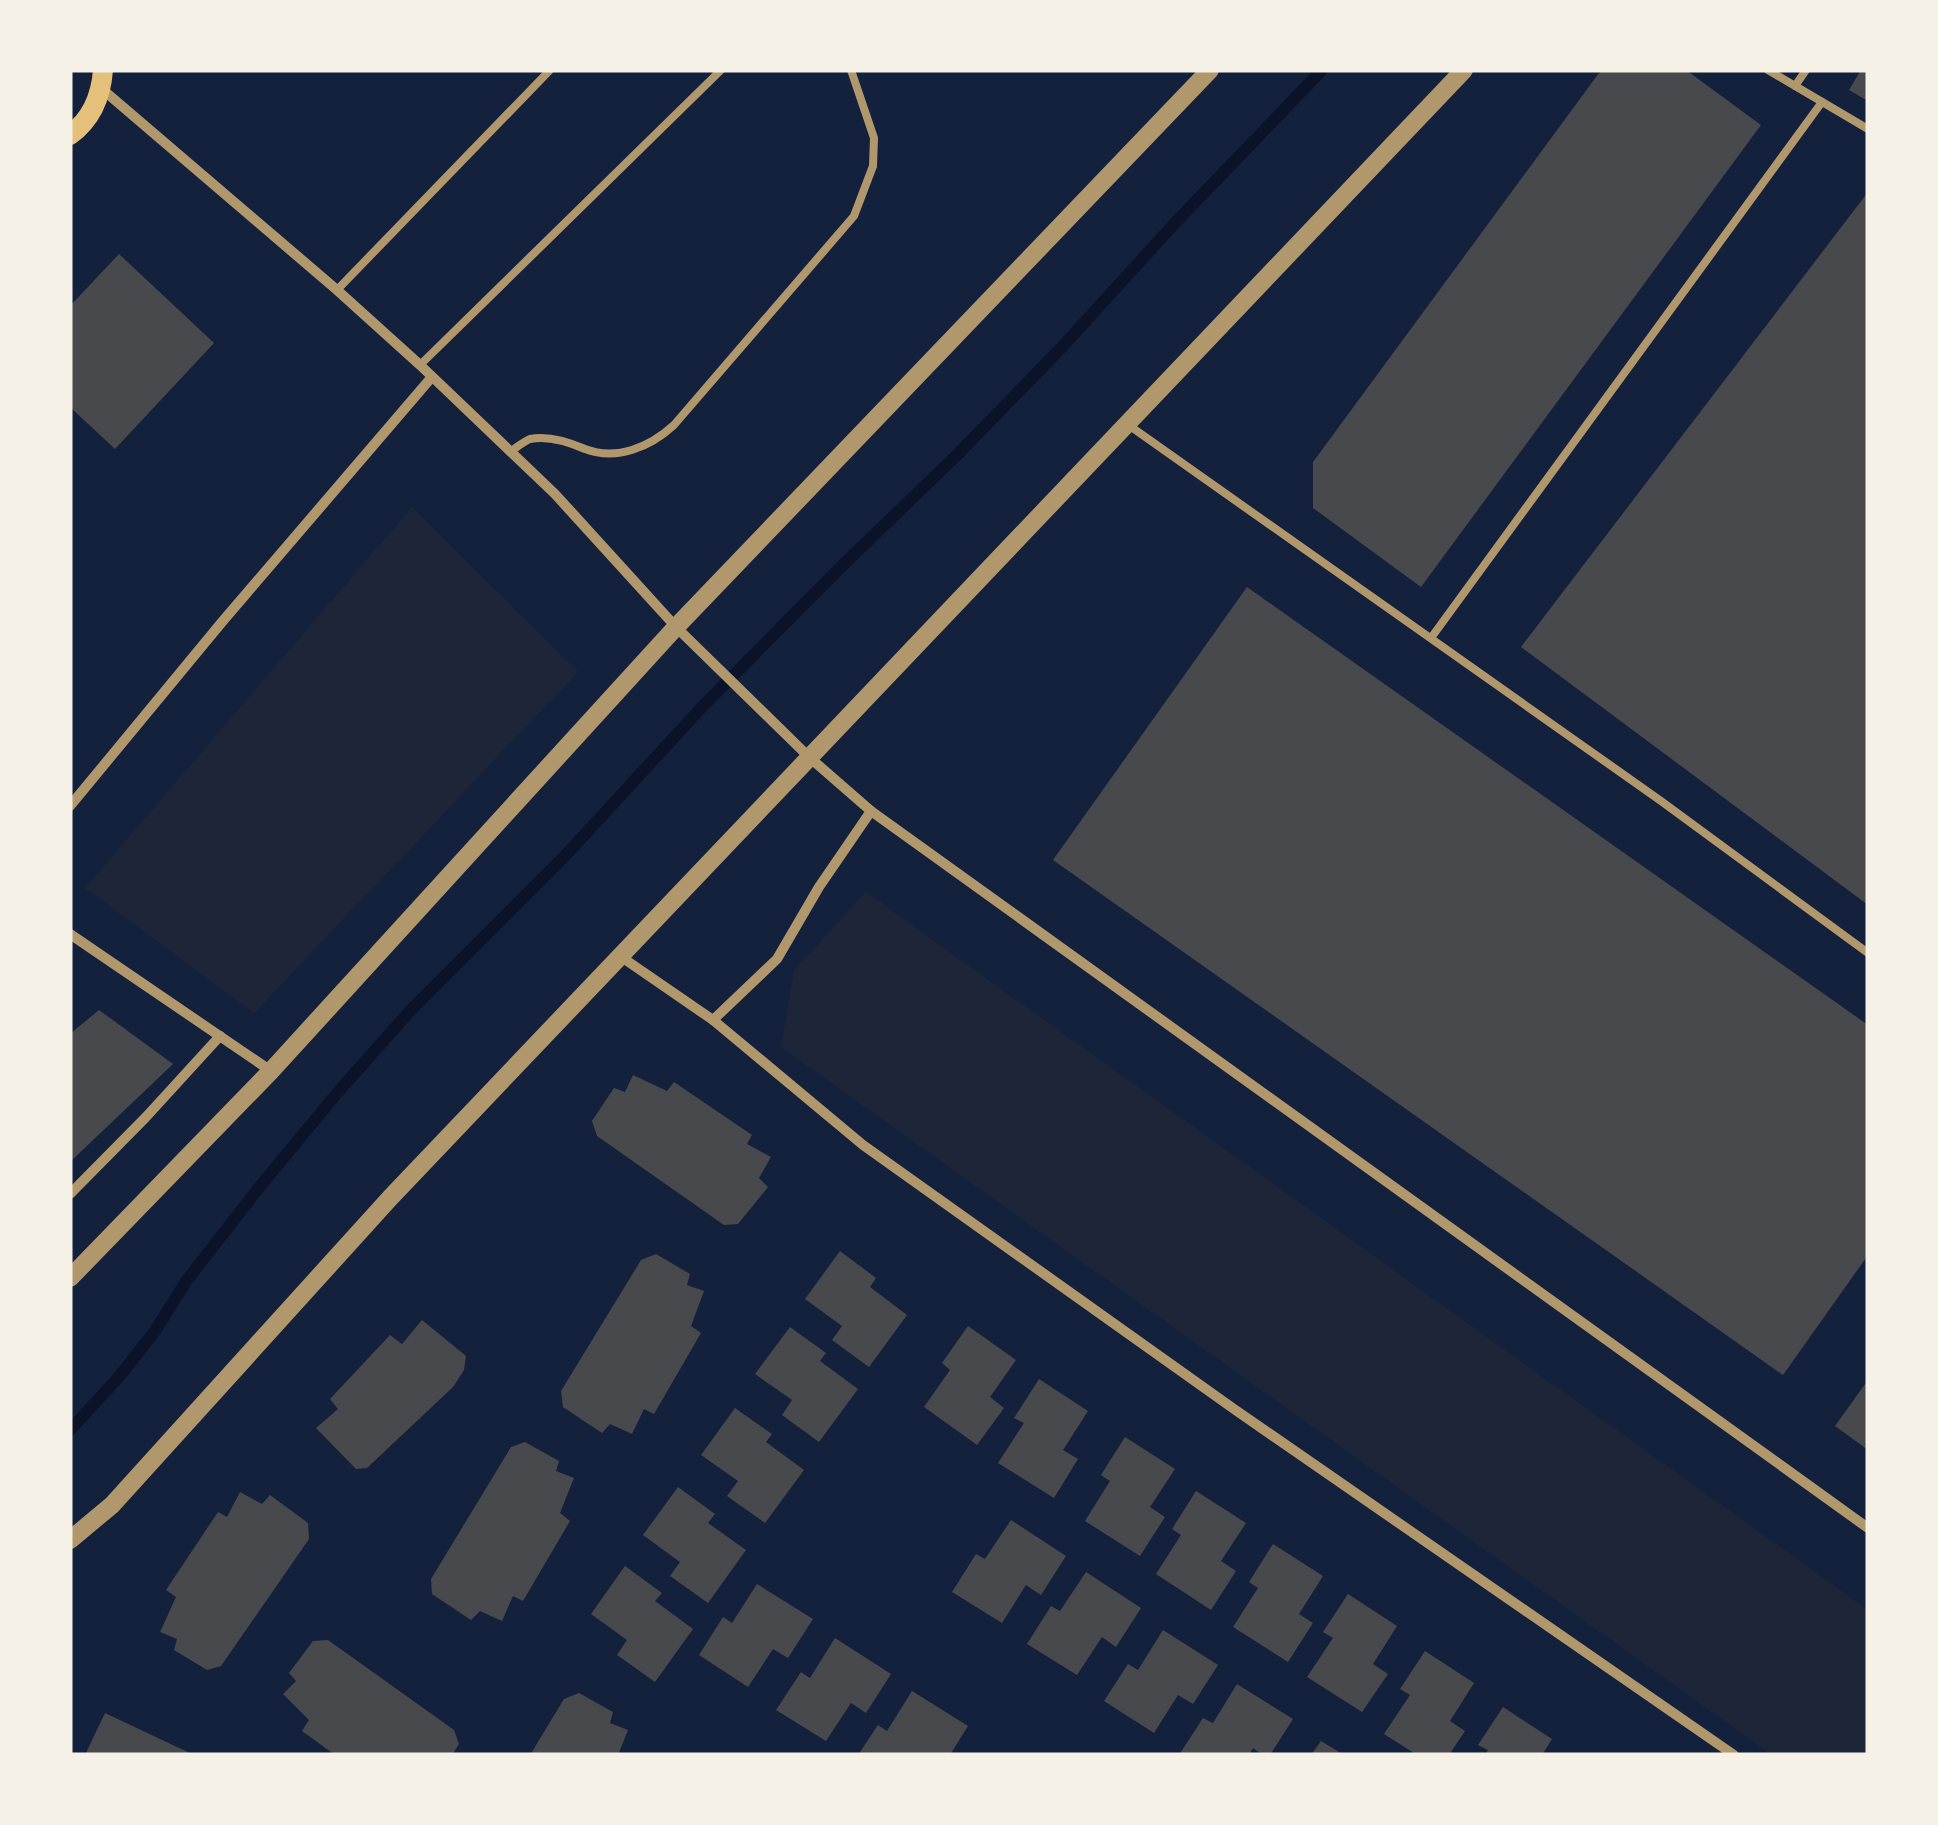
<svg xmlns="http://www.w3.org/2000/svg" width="1938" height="1825" viewBox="0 0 1938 1825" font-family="Figtree,sans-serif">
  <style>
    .green { fill: #1d2539 }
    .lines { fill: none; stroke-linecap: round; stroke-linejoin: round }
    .stream { stroke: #0b132b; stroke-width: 12 }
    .building { fill: #48494c }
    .service { stroke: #b1986c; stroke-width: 8 }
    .minor { stroke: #b1986c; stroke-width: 10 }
    .tertiary { stroke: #b1986c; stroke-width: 18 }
    .secondary { stroke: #e5c07b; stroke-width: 20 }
  </style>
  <rect width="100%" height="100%" fill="#14213d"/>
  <g class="green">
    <path d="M412 507 578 672 254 1013 85 888Z"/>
    <path d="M866 892 1868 1610V1755H1772L781 1047 794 970Z"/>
  </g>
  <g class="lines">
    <path class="stream" d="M70 1430 118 1378 155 1331 187 1280 261 1185 338 1092 410 1011 564 857 702 707 846 562 956 456 1063 346 1175 223 1322 70"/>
  </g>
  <g class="building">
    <path d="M1606 70H1686L1761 125 1421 587 1313 508V462L1599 73Z"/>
    <path d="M1861 70H1868V101L1849 90Z"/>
    <path d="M1868 192V905L1521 647Z"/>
    <path d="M119 254 214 343 115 449 70 407V306Z"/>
    <path d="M1247 587 1868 1025V1255L1783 1375 1053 860Z"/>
    <path d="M99 1010 173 1064 70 1162V1034Z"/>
    <path d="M633 1075 667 1091 674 1082 752 1135 747 1144 771 1157 759 1178 768 1187 738 1224 724 1225 597 1136 592 1121 614 1088 625 1092Z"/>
    <path d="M840 1251 876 1278 870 1287 907 1315 869 1367 832 1340 842 1326 805 1299Z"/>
    <path d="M656 1254 690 1274 687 1285 704 1291 691 1326 701 1333 654 1414 644 1409 632 1434 610 1424 602 1433 563 1407 561 1391 641 1260Z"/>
    <path d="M422 1320 466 1356 464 1370 453 1387 367 1468 356 1469 316 1428 338 1409 330 1399 390 1335 402 1344Z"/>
    <path d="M968 1326 1016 1360 990 1397 1004 1408 977 1445 924 1407 950 1370 942 1363Z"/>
    <path d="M790 1327 826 1353 820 1361 858 1389 819 1442 782 1415 792 1400 755 1374Z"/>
    <path d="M1039 1379 1088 1411 1063 1450 1078 1459 1054 1498 998 1463 1024 1423 1014 1418Z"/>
    <path d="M1868 1380V1450L1835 1426Z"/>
    <path d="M735 1408 772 1434 766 1442 804 1470 765 1523 727 1496 738 1481 701 1455Z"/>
    <path d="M1125 1437 1175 1469 1150 1507 1165 1517 1140 1556 1085 1521 1110 1481 1101 1475Z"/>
    <path d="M525 1442 559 1461 556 1471 574 1478 560 1513 570 1521 523 1601 513 1596 502 1621 480 1611 471 1620 432 1594 431 1579 511 1447Z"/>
    <path d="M678 1487 715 1514 708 1523 746 1550 708 1603 670 1576 680 1562 643 1535Z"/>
    <path d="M1196 1491 1246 1523 1221 1561 1236 1571 1211 1610 1156 1574 1181 1535 1172 1529Z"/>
    <path d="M240 1492 262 1504 270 1495 308 1523 309 1539 221 1666 207 1670 174 1650 177 1639 160 1632 176 1597 166 1590 218 1512 227 1517Z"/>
    <path d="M1011 1520 1066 1556 1041 1595 1026 1585 1002 1623 952 1592 976 1554 985 1559Z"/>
    <path d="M1273 1544 1323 1576 1299 1614 1313 1623 1288 1662 1233 1627 1258 1588 1249 1582Z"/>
    <path d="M625 1566 662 1593 655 1601 693 1629 655 1682 617 1655 627 1640 591 1614Z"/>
    <path d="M1086 1572 1141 1608 1116 1647 1102 1637 1077 1675 1027 1644 1051 1606 1060 1611Z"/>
    <path d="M757 1584 813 1619 788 1658 773 1649 748 1687 699 1655 723 1617 732 1623Z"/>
    <path d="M1348 1594 1397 1626 1373 1664 1388 1674 1362 1712 1307 1677 1333 1638 1323 1632Z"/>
    <path d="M1163 1630 1218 1665 1193 1704 1178 1695 1154 1733 1104 1701 1128 1664 1138 1670Z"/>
    <path d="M835 1638 891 1674 866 1713 851 1703 826 1741 776 1710 801 1672 810 1678Z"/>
    <path d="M328 1640 454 1730 459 1744 452 1755H335L302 1731 309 1720 283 1694 296 1681 289 1673 313 1641Z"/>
    <path d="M1425 1651 1474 1683 1450 1721 1465 1731 1449 1755H1417L1384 1734 1410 1695 1400 1689Z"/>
    <path d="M1237 1684 1293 1719 1270 1755H1263L1253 1748 1249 1755H1179L1203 1718 1213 1723Z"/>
    <path d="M912 1691 968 1726 950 1755H858L878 1725 887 1731Z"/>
    <path d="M579 1693 613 1712 610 1723 628 1730 618 1755H530L564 1699Z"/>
    <path d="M1503 1707 1552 1739 1542 1755H1485L1488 1750 1478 1745Z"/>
    <path d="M105 1713 194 1755H85Z"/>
    <path d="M1321 1741 1344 1755H1311Z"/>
  </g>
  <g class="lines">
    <g class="service">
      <path d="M1768 70 1868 129"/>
      <path d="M1795 86 1806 70"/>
      <path d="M337 290 550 70"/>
      <path d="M420 365 721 70"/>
      <path d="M1127 424 1661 801 1868 953"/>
      <path d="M510 452C516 448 524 441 530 439 549 435 569 442 585 449 617 461 650 447 674 425L854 216 873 166 874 138 851 70"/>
      <path d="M1431 638 1822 102"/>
    </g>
    <g class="minor">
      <path d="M102 89 337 290 420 365 555 494 676 627 809 757 871 811 1868 1528"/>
      <path d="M70 806 222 622 431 378"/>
      <path d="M70 934 271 1071"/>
      <path d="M620 956 713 1020 863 1145 1234 1409 1734 1755"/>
      <path d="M713 1020 777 959 819 887 871 811"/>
      <path d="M70 1194 146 1117 220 1036"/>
    </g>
    <g class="tertiary">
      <path d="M70 1278 271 1071 676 627 1210 70"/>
      <path d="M70 1540 112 1505 390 1198 1464 70"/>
    </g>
    <path class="secondary" d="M70 135C92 119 101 97 103 70"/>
  </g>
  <rect width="1938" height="1825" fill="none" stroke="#f6f1e7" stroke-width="145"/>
</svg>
